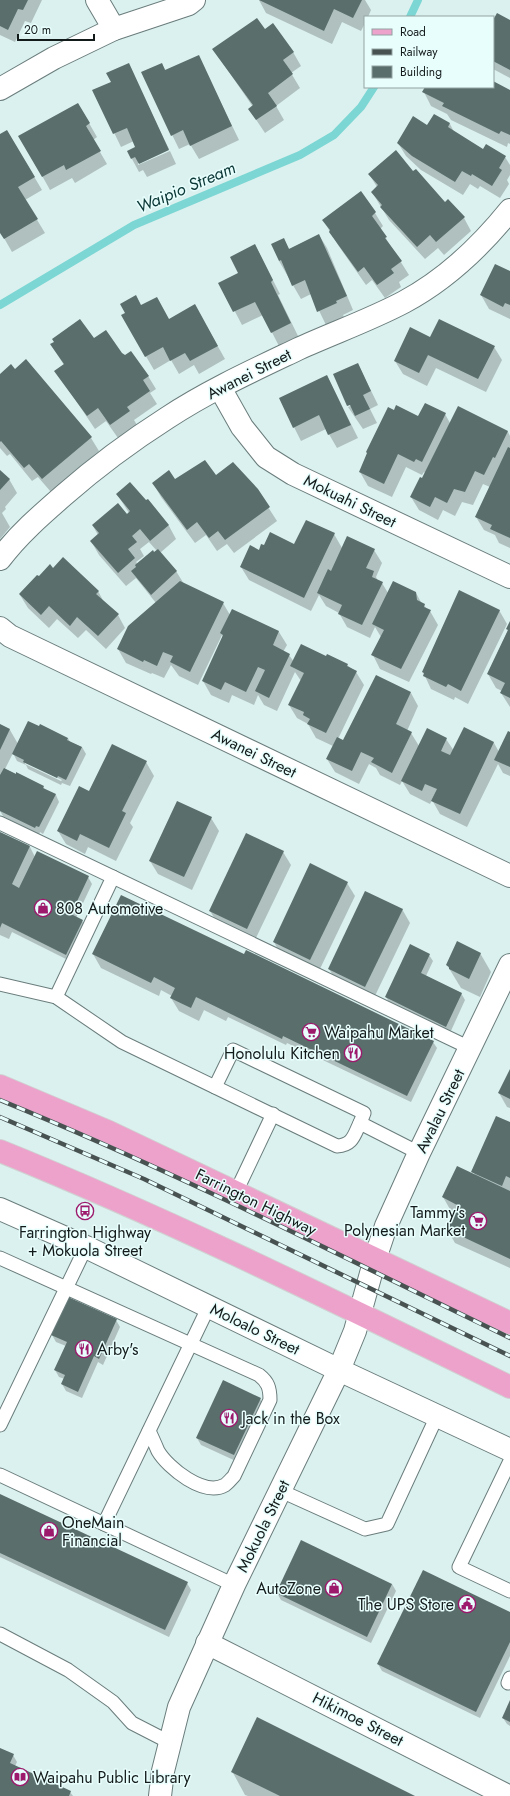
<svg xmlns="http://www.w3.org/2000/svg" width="510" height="1796" viewBox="0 0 510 1796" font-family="Jost,sans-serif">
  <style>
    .shadow { fill: #0003; fill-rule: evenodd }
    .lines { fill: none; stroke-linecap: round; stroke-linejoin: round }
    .stream { stroke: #7cd6d3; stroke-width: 8 }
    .building { fill: #5a6e6c }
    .service-casing { stroke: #6a7d7c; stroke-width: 15 }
    .minor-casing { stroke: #6a7d7c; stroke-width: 24 }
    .tertiary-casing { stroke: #6a7d7c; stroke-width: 24 }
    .primary-casing { stroke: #d0d1d1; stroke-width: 24 }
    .service { stroke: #fff; stroke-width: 13 }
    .minor { stroke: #fff; stroke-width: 22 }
    .tertiary { stroke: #fff; stroke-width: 22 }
    .primary { stroke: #eca2cb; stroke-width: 22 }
    .rail-casing { stroke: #475251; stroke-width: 4.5 }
    .rail { stroke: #e8fefd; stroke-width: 3; stroke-dasharray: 9; stroke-linecap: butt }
    .labels { text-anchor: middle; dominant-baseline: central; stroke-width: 3; stroke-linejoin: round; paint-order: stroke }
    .street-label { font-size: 16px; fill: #131b1a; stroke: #e8fefd }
    .poi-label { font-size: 16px; fill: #131b1a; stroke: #e8fefd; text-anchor: start }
    .water-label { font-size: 17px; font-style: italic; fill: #0b3736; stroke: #e8fefd }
  </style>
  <rect width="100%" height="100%" fill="#dbf1ef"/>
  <g class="shadow">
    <path d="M0 0H42L31 23 25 21 15 42 0 35Z"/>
    <path d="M259 0H365L371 10 368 17H365V23L361 31 342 22 332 44 266 13Z"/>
    <path d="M510 21V78L493 69V22Z"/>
    <path d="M264 31 293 52 301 66 291 73 300 88 276 106 284 120 265 133 249 109 253 107 214 50Z"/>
    <path d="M198 56 239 140 199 159 190 144 179 149 142 73 162 64 166 71Z"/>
    <path d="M128 65 169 149 138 163V165L170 151 176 164 147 177 143 170 139 172 132 159 137 147 134 141 121 147 94 91 112 82Z"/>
    <path d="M493 83 510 91V144L508 143 507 147 451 120 447 114 431 106 424 92 426 87H493Z"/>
    <path d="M78 104 97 137 93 140 107 164 75 183 72 178 50 190 20 136Z"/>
    <path d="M434 115 450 124 454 132 484 150 505 157 510 165V175L507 180 509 184 500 198 480 186 478 189 470 184 463 195 421 170 406 156 398 143 427 126Z"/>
    <path d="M7 131 42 190 25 200 45 233 12 252 0 231V135Z"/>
    <path d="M413 172 445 204 464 218 471 231 444 255 438 248 425 259 389 220 372 192 377 187 369 174Z"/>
    <path d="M361 193 375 213 383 226 380 229 409 275 399 282 401 287 385 298 372 280 366 285 338 245 323 220Z"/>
    <path d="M319 235 327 248 353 310 343 315 344 317 326 325 311 294 301 299 279 261 284 240 289 249Z"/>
    <path d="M255 245 280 294 278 295 298 336 279 346 263 315 242 325 220 283 239 273Z"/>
    <path d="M510 272V319L489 309 481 295Z"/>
    <path d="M195 306 225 359 199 374 194 365 179 374 171 360 154 370 122 315 141 307 169 320Z"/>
    <path d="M430 338 494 347 502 360 486 392 436 368 427 386 403 374 395 361Z"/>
    <path d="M94 340 121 353 148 376 156 389 150 393 157 404 134 420 137 425 118 438 106 421 95 429 56 371 64 365 51 345Z"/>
    <path d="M26 360 91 438 99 451 51 492 38 477 32 481 10 454 7 456 0 448V375L15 370Z"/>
    <path d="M358 364 378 405 370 409 377 423 363 429 348 407 355 404Z"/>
    <path d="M327 376 358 438 337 448 326 429 301 441 294 427Z"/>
    <path d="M445 414 450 423 508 432 510 436V548L499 543 495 535 484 530 476 517 490 487 483 484 473 505 462 502 455 516 443 510 438 520 419 510 411 497 422 480 425 473 424 472 422 475 406 467 392 497 368 486 360 472 419 417Z"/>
    <path d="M0 471 9 479 17 493 5 507 6 509 2 513 10 527 0 539Z"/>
    <path d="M216 476 257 490 277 521 234 553 227 544 217 551 206 535 195 543 161 497 153 483Z"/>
    <path d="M117 494 146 502 147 500 169 526 176 539 160 553 176 571 184 584 223 603 230 615 232 610 279 632 287 645 283 652 289 655 294 662 326 657 328 655 347 665 356 672 364 685 338 739 344 742 411 693 418 706 407 731 411 733 419 746 446 739 454 751 464 729 494 743 499 752 510 734V776L503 773 498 764 467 827 440 814 432 800 430 804 410 794 402 781 400 785 380 775 376 768 369 764 359 784 335 772 327 759 333 746 316 738 308 724 297 718 289 705 301 681 295 672 277 711 264 705 258 695 254 705 232 695 229 703 211 695 203 681 223 637 222 635 198 685 179 676 171 665 164 678 152 673 151 674 126 663 118 649 156 603 136 578 126 586 99 555 91 541 98 535 93 526 129 513ZM149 542 157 551 138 564 136 562 144 556 140 549Z"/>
    <path d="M334 534 342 548 374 550 382 563 376 577 378 581 382 583 388 593H416L422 604 430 611 438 625 409 682 380 669 373 655 381 637 375 627 370 638 347 627 339 613 326 606 319 595 311 611 249 580 241 567 259 551 295 545Z"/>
    <path d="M39 578 98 591 105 604 118 615 125 628 106 649 86 630 78 638 57 619 49 628 28 608 20 595Z"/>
    <path d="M499 610 507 624 468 704 455 697 454 700 431 689 423 672Z"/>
    <path d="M510 623V707L501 693 502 691 496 688 488 674 508 630Z"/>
    <path d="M0 725 10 730 18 744 68 738 70 742 82 747 86 754 70 786 62 783 61 785 28 769 26 765 17 761 13 753 5 769 43 786 45 790 56 795 59 802 43 834 40 832 39 835 3 816 0 811ZM25 762 62 780 61 781 25 764Z"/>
    <path d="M146 762 154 776 130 823 133 827 116 861 88 847 85 854 66 844 58 831 90 793Z"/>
    <path d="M211 818 219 831 192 890 158 874 150 861Z"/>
    <path d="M0 833 30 847 35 857 88 877 92 884 76 918 82 921 86 927 70 961 12 932 9 939 0 935Z"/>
    <path d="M283 852 291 865 254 942 218 924 210 911Z"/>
    <path d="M347 883 355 896 318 973 281 955 274 942Z"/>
    <path d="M402 909 410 923 373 1000 337 982 329 969Z"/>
    <path d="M480 953 491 972 480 997 461 988 447 965Z"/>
    <path d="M93 954 243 955 433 1042 437 1048 411 1102 287 1043 286 1045 228 1017 226 1021 204 1010 199 1021 179 1011 171 998 172 996 161 990 159 996 101 968Z"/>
    <path d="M429 955 433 961 426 976 461 993 465 1000 450 1033 390 1004 386 997Z"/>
    <path d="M510 1071V1108L507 1107 499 1093Z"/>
    <path d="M510 1123V1268L455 1243 447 1229 455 1213 451 1211 443 1197 475 1175 473 1171Z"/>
    <path d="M116 1320 120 1327 103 1365 98 1362 82 1398 66 1391 62 1384 65 1379 59 1377 55 1370 66 1346 56 1342 52 1335Z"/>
    <path d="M260 1399 264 1406 238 1462 201 1445 197 1438Z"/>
    <path d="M0 1495 187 1583 191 1590 169 1637 0 1557Z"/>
    <path d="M392 1584 396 1591 371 1643 281 1600 277 1593Z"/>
    <path d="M510 1613V1656L480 1718 382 1671 378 1664Z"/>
    <path d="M510 1703V1726L507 1724 503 1718Z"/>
    <path d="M0 1749 13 1755 17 1762 15 1766 70 1792 73 1796H0Z"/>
    <path d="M232 1771 413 1796H248L245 1795Z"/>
  </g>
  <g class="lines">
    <g class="stream">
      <path d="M410 17 418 0"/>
      <path d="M0 305 134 225 300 155 334 135 361 107 374 87"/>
    </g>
  </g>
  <g class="building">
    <path d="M0 0H28L23 10 18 9 8 30 0 26Z"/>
    <path d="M259 0H362L353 18 334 9 324 31Z"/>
    <path d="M497 13 510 20V70L493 61V20Z"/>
    <path d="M257 18 265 29 273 23 294 52 283 60 293 74 268 93 277 106 256 120 248 109 253 105 212 49Z"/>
    <path d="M199 55 232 126 190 146 183 130 171 136 141 72 162 63 165 70Z"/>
    <path d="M129 63 169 150 139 164 135 157 131 159 127 151 135 147 127 128 113 134 92 90 111 82 106 73Z"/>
    <path d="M493 81 510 90V135L501 131 499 134 442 106 444 103 422 92 425 87H493Z"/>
    <path d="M78 103 90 123 86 126 101 151 66 170 64 165 42 177 18 136Z"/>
    <path d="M434 114 450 123 448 127 483 149 486 144 506 156 499 168 502 170 492 186 472 174 471 176 462 171 455 182 412 156 397 143 413 116 427 125Z"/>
    <path d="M7 130 35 177 18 187 38 219 4 239 0 233V134Z"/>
    <path d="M396 150 413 171 416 169 445 202 448 199 465 217 436 242 430 235 417 247 380 207 382 205 371 192 378 185 368 174Z"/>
    <path d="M361 191 376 212 372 216 387 237 385 238 402 261 391 269 394 273 377 285 364 267 358 272 329 232 330 230 322 220Z"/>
    <path d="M319 234 347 296 336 301 337 303 317 312 305 280 292 286 281 260 279 261 271 244 284 238 289 249Z"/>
    <path d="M255 244 273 280 271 282 291 323 271 333 255 302 233 312 218 283 238 273 230 257Z"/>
    <path d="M495 264 510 271V305L505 303 503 307 480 295Z"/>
    <path d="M136 295 141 305 157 297 169 319 195 304 218 346 190 361 185 353 170 361 163 347 145 357 121 315 125 313 120 304Z"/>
    <path d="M80 319 94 338 106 330 122 353 125 355 131 351 149 376 143 380 150 391 127 407 130 411 110 425 98 408 87 416 54 371 64 364 50 344 54 342 52 339Z"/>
    <path d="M439 319 495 346 478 379 428 355 419 373 394 361 410 327 430 337Z"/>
    <path d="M26 359 92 437 42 479 29 464 24 468 1 441 0 442V374L11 364 15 369Z"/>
    <path d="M358 363 371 391 363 395 370 409 355 416 350 405 347 406 333 374Z"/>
    <path d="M327 375 351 425 328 435 319 415 293 428 279 398Z"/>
    <path d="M425 403 446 413 422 462 416 459 414 462 398 454 384 484 359 472 367 453 366 452 388 407 394 410 396 405 418 416Z"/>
    <path d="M458 406 508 431 495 458 493 457 484 475 475 471 465 492 454 489 447 503 435 497 430 507 410 497 420 477 422 478Z"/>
    <path d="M508 447 510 448V538L490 529 492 525 475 517Z"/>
    <path d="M205 460 216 475 233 462 258 489 270 507 225 540 218 531 209 538 197 522 187 530 152 483 169 470 175 479Z"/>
    <path d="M0 470 10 479 0 490Z"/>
    <path d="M130 482 146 500 148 499 169 525 150 541 140 529 132 536 137 542 128 549 135 558 118 573 90 541 99 533 92 525 118 503 127 514 130 511 116 494Z"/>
    <path d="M306 520 335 533 304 598 240 567 250 545 259 550 261 544 264 545 270 532 294 544Z"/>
    <path d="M347 536 375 549 366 568 374 571 372 577 383 582 362 625 338 614 342 605 317 593 328 569 331 571Z"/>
    <path d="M158 549 177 571 151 595 131 571 136 567 135 565 153 550 154 552Z"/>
    <path d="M63 557 99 591 96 594 119 614 98 636 77 617 70 626 49 606 41 615 19 594 37 575 39 576 50 564 53 568Z"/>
    <path d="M180 581 224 602 190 672 170 662 173 656 163 652 157 666 144 660 143 662 117 649 128 626Z"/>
    <path d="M393 581 416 592 417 600 425 604 424 607 431 610 401 669 371 655 384 630 372 624Z"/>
    <path d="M459 590 500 610 461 691 448 684 446 687 423 676 424 673 422 672Z"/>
    <path d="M232 609 279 631 273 645 290 654 269 698 255 691 265 670 258 667 246 692 225 682 221 690 202 681 223 635 220 633Z"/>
    <path d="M510 621V698L500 693 505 683 487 674 508 630 506 629Z"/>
    <path d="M301 644 326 656 327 654 348 664 347 666 357 671 326 733 307 724 310 719 303 715 304 712 288 705 304 673 290 666Z"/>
    <path d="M376 675 411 692 396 724 412 732 392 773 371 762 374 758 361 752 352 771 326 759 337 737 343 740Z"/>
    <path d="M28 721 39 726 40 724 68 738 67 740 82 747 66 780 58 776 57 778 23 762 24 760 12 754Z"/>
    <path d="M0 724 10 729 0 750Z"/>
    <path d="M464 727 494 742 460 814 431 801 437 789 425 784 422 791 401 781 427 728 447 738 441 751 450 755Z"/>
    <path d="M508 731 510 732V767L494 760Z"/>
    <path d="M112 744 147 761 122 811 126 813 109 848 80 834 77 841 57 831 79 786 89 791Z"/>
    <path d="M4 768 16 774V772L44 786 43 788 56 794 39 827 36 826 35 828 0 811V775Z"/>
    <path d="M177 801 212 817 184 877 149 861Z"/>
    <path d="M0 832 30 846 12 884 19 888 37 851 89 876 71 914 83 920 66 955 2 923 0 928Z"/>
    <path d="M246 833 284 851 247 929 209 911Z"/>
    <path d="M310 863 348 882 310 960 273 942Z"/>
    <path d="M365 891 403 909 365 987 328 969Z"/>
    <path d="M121 895 244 954 246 950 434 1041 407 1096 283 1036 282 1039 196 997 191 1008 170 998 175 988 154 977 151 983 92 954Z"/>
    <path d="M457 941 481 953 469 979 449 969V967L446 965Z"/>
    <path d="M410 944 430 954 421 973 462 993 446 1027 385 997Z"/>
    <path d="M510 1069V1099L498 1093Z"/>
    <path d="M496 1116 510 1122V1178L506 1176 502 1186 471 1172Z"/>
    <path d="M457 1166 510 1191V1259L446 1229 457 1205 442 1197Z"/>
    <path d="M68 1297 117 1319 99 1359 94 1356 78 1392 61 1384 65 1375 54 1370 67 1342 51 1335Z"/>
    <path d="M223 1380 261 1398 234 1455 196 1438Z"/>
    <path d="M0 1494 188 1582 165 1630 0 1553Z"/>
    <path d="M301 1540 392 1584 367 1637 276 1593Z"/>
    <path d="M423 1570 510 1612V1642L476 1712 377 1664Z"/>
    <path d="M510 1700V1722L502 1718Z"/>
    <path d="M257 1717 415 1796H280L231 1772Z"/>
    <path d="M0 1748 14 1754 10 1763 71 1791 69 1796H0Z"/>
  </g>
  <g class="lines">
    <defs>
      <g id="service">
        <path d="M0 823 470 1048"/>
        <path d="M0 984 56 997 122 1042 337 1146C353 1145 354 1135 360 1123"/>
        <path d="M56 997 113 877"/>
        <path d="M215 1087 233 1050 364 1113 360 1123 419 1153"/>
        <path d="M236 1192 273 1114"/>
        <path d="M0 1258 259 1375C268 1382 270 1388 270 1400L234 1476C231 1479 228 1483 225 1485 204 1497 168 1468 158 1451 155 1444 152 1437 149 1431"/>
        <path d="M0 1425 86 1247"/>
        <path d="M510 1461 459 1567 510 1591"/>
        <path d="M0 1475 234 1585"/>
        <path d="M281 1491 365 1529 387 1524 437 1416"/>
        <path d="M104 1524 209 1306"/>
        <path d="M0 1634 68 1670 113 1702 132 1723 169 1742"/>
        <path d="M508 1683 510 1678"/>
      </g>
      <g id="minor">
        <path d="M97 0 114 29"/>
        <path d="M0 89 54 58 114 29 189 4 194 0"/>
        <path d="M220 388 242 427 266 457 293 474 510 577"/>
        <path d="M0 559C18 535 41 515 64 495 96 467 131 441 167 418 208 391 254 370 298 349 333 333 370 320 404 302 445 280 481 246 510 210"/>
        <path d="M0 628 10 636 510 876"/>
        <path d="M0 1209 86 1247 339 1370 510 1450"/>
        <path d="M375 1259 386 1226 419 1153 510 965"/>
        <path d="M207 1643 508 1796"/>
      </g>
      <path id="tertiary" d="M160 1796 163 1771 179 1707 234 1585 339 1370 355 1331 375 1259"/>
      <g id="primary">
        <path d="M0 1086 109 1132 510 1323"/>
        <path d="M0 1151C173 1221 342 1305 510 1387"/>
      </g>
    </defs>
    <use href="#service" class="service-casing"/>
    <use href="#minor" class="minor-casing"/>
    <use href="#tertiary" class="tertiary-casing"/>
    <use href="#primary" class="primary-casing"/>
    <use href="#service" class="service"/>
    <use href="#minor" class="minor"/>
    <use href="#tertiary" class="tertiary"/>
    <use href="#primary" class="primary"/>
    <defs>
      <g id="rail">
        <path d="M0 1100C174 1171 341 1256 510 1338"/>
        <path d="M0 1117 144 1179 510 1356"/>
      </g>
    </defs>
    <use href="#rail" class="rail-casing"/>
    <use href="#rail" class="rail"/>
  </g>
  <defs>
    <symbol id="shop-ring" viewBox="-11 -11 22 22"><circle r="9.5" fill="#e8fefd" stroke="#9c196c" stroke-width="1.5"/><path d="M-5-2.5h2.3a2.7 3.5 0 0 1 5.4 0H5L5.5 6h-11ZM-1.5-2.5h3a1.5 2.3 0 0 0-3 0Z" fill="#9c196c"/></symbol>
    <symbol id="supermarket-ring" viewBox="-11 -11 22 22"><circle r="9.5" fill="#e8fefd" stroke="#9c196c" stroke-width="1.5"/><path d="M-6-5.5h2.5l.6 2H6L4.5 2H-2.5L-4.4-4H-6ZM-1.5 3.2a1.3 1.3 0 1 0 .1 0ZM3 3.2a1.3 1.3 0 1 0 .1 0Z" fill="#9c196c"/></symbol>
    <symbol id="restaurant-ring" viewBox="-11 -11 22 22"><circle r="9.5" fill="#e8fefd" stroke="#9c196c" stroke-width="1.5"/><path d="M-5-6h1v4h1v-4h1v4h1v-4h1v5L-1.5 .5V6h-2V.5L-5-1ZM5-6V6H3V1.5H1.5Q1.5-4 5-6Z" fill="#9c196c"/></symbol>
    <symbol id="bus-ring" viewBox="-11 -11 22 22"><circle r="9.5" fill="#e8fefd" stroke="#9c196c" stroke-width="1.5"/><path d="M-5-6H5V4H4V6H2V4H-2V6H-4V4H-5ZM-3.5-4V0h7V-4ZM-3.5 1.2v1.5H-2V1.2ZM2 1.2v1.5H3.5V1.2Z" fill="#9c196c"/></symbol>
    <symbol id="civic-ring" viewBox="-11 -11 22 22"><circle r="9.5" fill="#e8fefd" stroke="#9c196c" stroke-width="1.5"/><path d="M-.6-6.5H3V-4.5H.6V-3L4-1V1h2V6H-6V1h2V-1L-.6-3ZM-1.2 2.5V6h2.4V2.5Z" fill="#9c196c"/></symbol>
    <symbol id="library-ring" viewBox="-11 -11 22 22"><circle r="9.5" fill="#e8fefd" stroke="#9c196c" stroke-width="1.5"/><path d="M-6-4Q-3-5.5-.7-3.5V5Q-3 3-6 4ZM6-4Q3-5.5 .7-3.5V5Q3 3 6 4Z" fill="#9c196c"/></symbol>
  </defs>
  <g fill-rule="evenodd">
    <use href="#shop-ring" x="33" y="898" width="20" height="20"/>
    <use href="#supermarket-ring" x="301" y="1022" width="20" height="20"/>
    <use href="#restaurant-ring" x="343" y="1043" width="20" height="20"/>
    <use href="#bus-ring" x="75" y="1201" width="20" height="20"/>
    <use href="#supermarket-ring" x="468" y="1211" width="20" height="20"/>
    <use href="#restaurant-ring" x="74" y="1339" width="20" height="20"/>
    <use href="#restaurant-ring" x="219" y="1408" width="20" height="20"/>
    <use href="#shop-ring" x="39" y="1521" width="20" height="20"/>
    <use href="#shop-ring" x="324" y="1578" width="20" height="20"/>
    <use href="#civic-ring" x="457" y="1594" width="20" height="20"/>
    <use href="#library-ring" x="10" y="1767" width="20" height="20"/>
  </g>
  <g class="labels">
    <g class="street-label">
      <text transform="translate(249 374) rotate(-27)">Awanei Street</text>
      <text transform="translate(350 501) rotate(26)">Mokuahi Street</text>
      <text transform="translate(254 753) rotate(26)">Awanei Street</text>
      <text transform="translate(440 1111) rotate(-64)">Awalau Street</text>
      <text transform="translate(256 1202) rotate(26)">Farrington Highway</text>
      <text transform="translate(255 1329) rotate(26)">Moloalo Street</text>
      <text transform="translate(263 1526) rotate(-64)">Mokuola Street</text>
      <text transform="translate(358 1719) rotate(27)">Hikimoe Street</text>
    </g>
    <g class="poi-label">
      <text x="56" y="908">808 Automotive</text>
      <text x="324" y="1032">Waipahu Market</text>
      <text x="340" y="1053" text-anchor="end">Honolulu Kitchen</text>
      <text x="465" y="1212" text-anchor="end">Tammy's<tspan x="465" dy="18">Polynesian Market</tspan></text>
      <text x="85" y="1232" text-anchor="middle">Farrington Highway<tspan x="85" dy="18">+ Mokuola Street</tspan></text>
      <text x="97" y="1349">Arby's</text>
      <text x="242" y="1418">Jack in the Box</text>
      <text x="62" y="1522">OneMain<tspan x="62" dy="18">Financial</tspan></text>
      <text x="321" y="1588" text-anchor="end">AutoZone</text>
      <text x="454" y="1604" text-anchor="end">The UPS Store</text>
      <text x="33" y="1777">Waipahu Public Library</text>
    </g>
    <g class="water-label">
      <text transform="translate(186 187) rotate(-23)">Waipio Stream</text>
    </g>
  </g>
  <rect x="364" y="16" width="130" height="72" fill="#e8fefd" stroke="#93a3a2"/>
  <rect x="372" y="29" width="20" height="6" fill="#eca2cb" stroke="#93a3a2"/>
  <text x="400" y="36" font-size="12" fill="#131b1a">Road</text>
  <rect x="372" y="49" width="20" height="6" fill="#475251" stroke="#93a3a2"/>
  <text x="400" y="56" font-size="12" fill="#131b1a">Railway</text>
  <rect x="372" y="66" width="20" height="12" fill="#5a6e6c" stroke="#93a3a2"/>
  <text x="400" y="76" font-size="12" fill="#131b1a">Building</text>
  <path d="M18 34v6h76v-6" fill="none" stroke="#131b1a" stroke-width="2"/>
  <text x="24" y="34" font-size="12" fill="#131b1a" stroke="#e8fefd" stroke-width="3" paint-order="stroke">20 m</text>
</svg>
